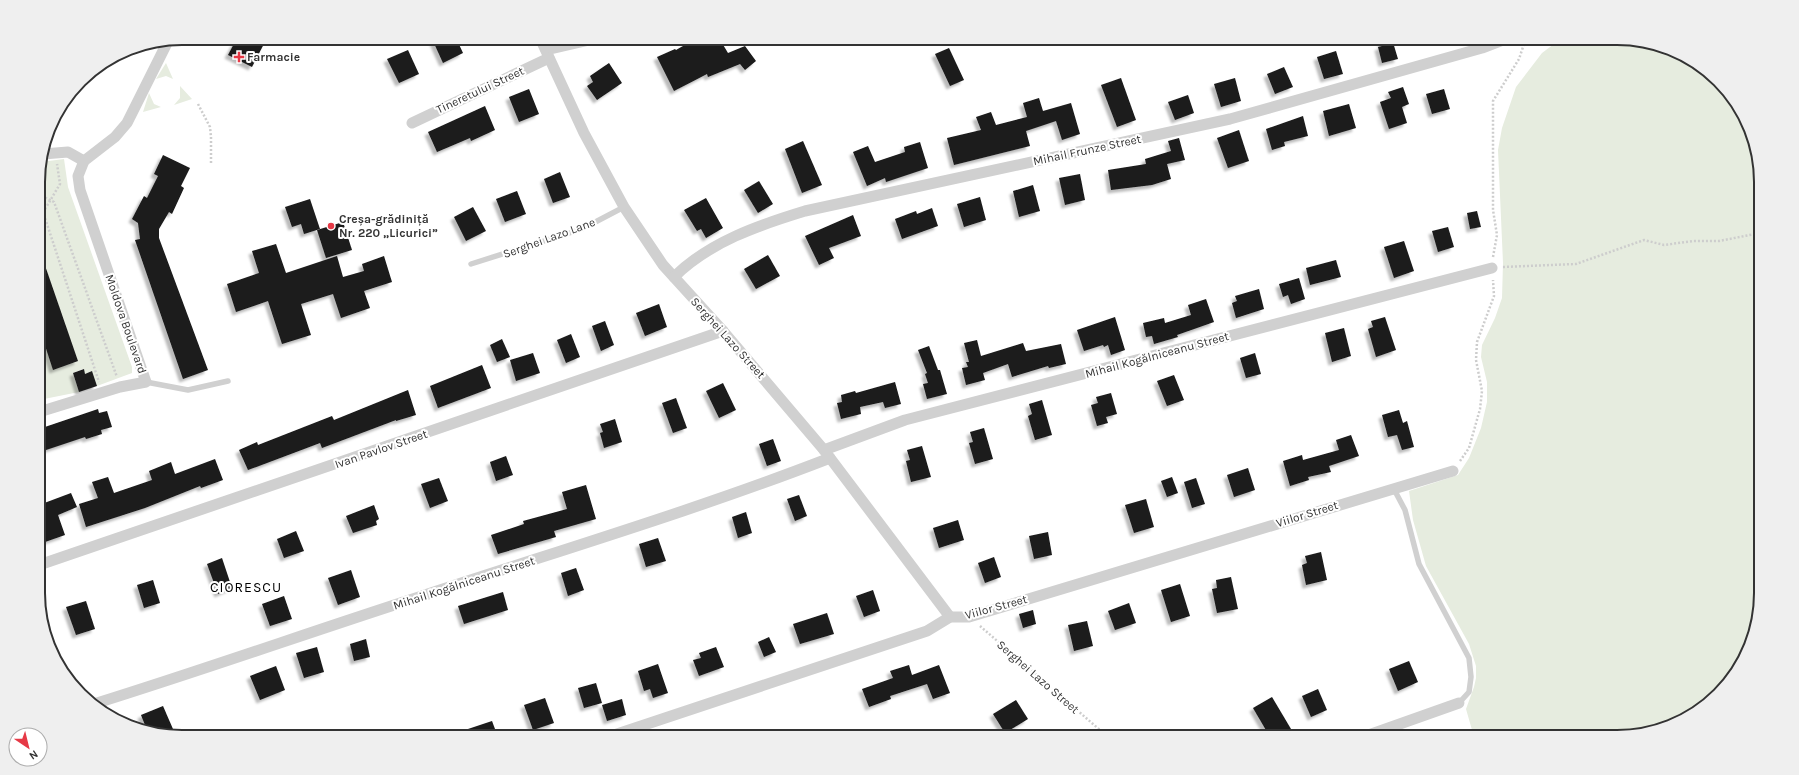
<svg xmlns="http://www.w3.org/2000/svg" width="1799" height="775" viewBox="0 0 1799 775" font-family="Karla,sans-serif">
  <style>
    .green { fill: #e6ecdf }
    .building { fill: #1a1a1a; filter: url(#shadow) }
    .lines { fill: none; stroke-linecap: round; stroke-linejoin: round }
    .path { stroke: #cdcdcd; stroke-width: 2.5; stroke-dasharray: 2 2; stroke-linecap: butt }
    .lane { stroke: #d0d0d0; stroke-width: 5.5 }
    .street { stroke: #d0d0d0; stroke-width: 11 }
    .poi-dot { fill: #e63946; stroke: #fff; stroke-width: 1.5 }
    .labels { text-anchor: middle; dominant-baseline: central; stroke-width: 4; stroke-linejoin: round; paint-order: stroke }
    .poi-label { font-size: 12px; font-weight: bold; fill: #333; stroke: #fff; text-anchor: start }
    .street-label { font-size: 12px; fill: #333; stroke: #fff }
    .quarter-label { font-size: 14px; letter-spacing: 1px; fill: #000; stroke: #fff }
    .rim { fill: none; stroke: #333; stroke-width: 2 }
  </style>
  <defs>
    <filter id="shadow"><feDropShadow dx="-3.5" dy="3.5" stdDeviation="1" flood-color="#0004"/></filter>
  </defs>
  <rect width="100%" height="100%" fill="#fff"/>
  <g class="green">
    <path d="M1562 38H1617L1672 49 1731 94 1760 163 1761 593 1750 648 1731 681 1697 713 1626 737H1474L1466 709 1474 687 1476 678V666L1469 644 1426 566 1413 520 1409 491 1458 475 1469 458 1481 428 1487 402V382L1481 357 1482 345 1495 318 1502 298 1503 263 1498 150 1502 128 1516 87 1542 53Z"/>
    <path d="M166 63 173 79 166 76 156 79Z"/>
    <path d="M180 86 192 99 174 105 180 98Z"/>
    <path d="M149 93 154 104 161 107 143 112Z"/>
    <path d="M64 159 68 187 132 367V373L97 386 92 371 85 374 83 369 73 373 79 392 39 400 38 172 41 162Z"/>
  </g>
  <g class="building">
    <path d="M237 38H267L252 67 228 55Z"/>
    <path d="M439 38H456L463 53 443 63 433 41Z"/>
    <path d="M697 38H719L728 53 745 46 756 61 745 70 740 64 708 77 707 74 674 91 657 57 675 49 676 50Z"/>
    <path d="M1392 39 1398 59 1382 63 1378 47 1382 46 1381 42Z"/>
    <path d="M949 48 964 80 950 86 935 54Z"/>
    <path d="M408 50 419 74 399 83 387 59Z"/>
    <path d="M1336 51 1343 74 1324 79 1317 57Z"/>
    <path d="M609 63 622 83 597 100 587 86 593 82 590 76Z"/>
    <path d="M1284 67 1293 87 1275 94 1267 74Z"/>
    <path d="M1121 78 1136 120 1117 127 1101 85Z"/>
    <path d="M1235 78 1241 101 1221 107 1214 84Z"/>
    <path d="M1403 87 1409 104 1402 107 1407 123 1389 129 1380 102 1391 98 1388 92Z"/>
    <path d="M529 89 539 114 519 122 509 97Z"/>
    <path d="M1444 89 1450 109 1432 114 1426 94Z"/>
    <path d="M1188 95 1194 113 1175 120 1168 102Z"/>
    <path d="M1039 98 1043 111 1071 103 1080 134 1062 140 1056 121 1026 131 1030 146 954 165 947 138 981 130 976 117 991 112 996 125 1027 117 1023 103Z"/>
    <path d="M1349 104 1356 128 1329 136 1323 111Z"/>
    <path d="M485 106 495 130 471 141 470 138 437 152 428 132Z"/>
    <path d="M1303 116 1308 136 1284 142 1285 146 1272 150 1266 129Z"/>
    <path d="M1239 130 1249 161 1228 168 1217 138Z"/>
    <path d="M1179 138 1185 160 1167 164 1171 179 1152 185 1111 190 1108 170 1146 164 1145 159 1171 151 1168 141Z"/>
    <path d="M803 141 822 185 802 193 785 149Z"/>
    <path d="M920 142 928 168 886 182 885 178 867 186 853 152 868 146 875 162 905 152 904 147Z"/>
    <path d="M163 155 190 168 181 186 184 188 172 214 169 212 159 229V238L208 370 183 379 135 240 140 239 138 223 132 219 144 196 147 198 158 176 154 174Z"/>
    <path d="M560 172 570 197 553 203 544 179Z"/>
    <path d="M1080 174 1085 200 1065 205 1059 178Z"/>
    <path d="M759 181 773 204 758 213 744 190Z"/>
    <path d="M1033 185 1040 211 1019 217 1013 191Z"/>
    <path d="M517 191 526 214 505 222 496 199Z"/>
    <path d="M980 197 986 220 964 227 957 204Z"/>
    <path d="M706 198 723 228 706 238 701 229 697 231 684 210Z"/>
    <path d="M310 199 320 229 304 234 301 224 292 227 285 207Z"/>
    <path d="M473 207 486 231 466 241 454 217Z"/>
    <path d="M932 208 938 226 902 239 895 219 916 211 917 214Z"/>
    <path d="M1477 211 1481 227 1470 229 1467 213Z"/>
    <path d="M853 215 861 236 829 248 834 258 819 265 805 236Z"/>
    <path d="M343 222 352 250 326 258 317 230Z"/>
    <path d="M1448 227 1454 247 1438 252 1432 231Z"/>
    <path d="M1404 241 1414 271 1394 278 1384 247Z"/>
    <path d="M276 244 286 273 337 256 343 277 364 271 362 264 384 256 392 282 364 291 370 308 341 318 333 294 301 304 311 335 282 344 268 301 236 312 227 284 259 273 252 251Z"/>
    <path d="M38 251H40L78 361 53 370 39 327Z"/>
    <path d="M768 255 780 276 756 289 744 269Z"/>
    <path d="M1336 260 1341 277 1310 285 1306 268Z"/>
    <path d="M1299 278 1305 299 1291 304 1288 295 1283 297 1279 284Z"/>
    <path d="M1259 289 1264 309 1236 318 1232 303 1237 301 1235 296Z"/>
    <path d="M1206 299 1214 322 1177 335 1178 337 1154 344 1152 336 1146 337 1143 323 1164 318 1165 323 1191 315 1188 305Z"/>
    <path d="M659 304 667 327 645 336 636 313Z"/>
    <path d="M1115 317 1125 350 1111 355 1108 345 1104 347 1103 345 1084 351 1077 330Z"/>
    <path d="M1385 317 1396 350 1376 357 1368 329 1373 327 1371 321Z"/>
    <path d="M605 321 614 345 601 351 592 326Z"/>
    <path d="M1344 328 1351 356 1332 362 1325 333Z"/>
    <path d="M571 334 580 357 566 363 557 340Z"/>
    <path d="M502 339 510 357 497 362 490 345Z"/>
    <path d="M977 340 981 356 1023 343 1026 351 1061 344 1066 364 1049 368 1048 366 1012 377 1008 364 983 373 985 380 966 385 962 368 968 367 966 362H969L964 343Z"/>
    <path d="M929 346 938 370H940L947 394 927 399 923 384 928 383 925 374 927 373 918 350Z"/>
    <path d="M533 353 540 373 516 381 510 360Z"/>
    <path d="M1255 353 1261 374 1246 378 1240 358Z"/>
    <path d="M482 365 491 388 438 408 430 386Z"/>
    <path d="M84 369 85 374 92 371 97 386 79 392 73 373Z"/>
    <path d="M1174 375 1184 400 1167 406 1157 381Z"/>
    <path d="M895 382 901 404 885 408 883 402 860 407 861 414 841 419 837 403 842 402 841 395 855 391 856 393Z"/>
    <path d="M723 383 736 410 719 418 706 391Z"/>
    <path d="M408 390 416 415 396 421V420L322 448 320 443 248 470 239 450 257 442 258 445 332 416 334 420Z"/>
    <path d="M1111 393 1117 414 1106 417 1108 423 1097 426 1091 405 1098 403 1096 397Z"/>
    <path d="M676 398 687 428 673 433 662 403Z"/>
    <path d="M1042 400 1052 435 1035 440 1028 416 1032 414 1029 404Z"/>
    <path d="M98 409 99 413 107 411 112 427 101 430 102 434 86 439 85 437 46 450 39 429Z"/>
    <path d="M1399 410 1403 423 1407 421 1414 447 1402 450 1397 435 1388 437 1382 415Z"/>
    <path d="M615 419 622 442 604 448 600 433 603 432 600 424Z"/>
    <path d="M984 428 993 459 975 464 969 443 973 442 970 432Z"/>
    <path d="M1351 435 1359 456 1329 466 1331 472 1308 477 1309 480 1290 486 1283 461 1302 455 1303 460 1339 450 1336 440Z"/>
    <path d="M773 439 781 461 767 466 759 444Z"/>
    <path d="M922 446 931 477 911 482 906 461 910 460 907 450Z"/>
    <path d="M506 456 513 475 496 481 490 462Z"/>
    <path d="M215 459 223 480 201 488 200 486 145 508 86 527 79 504 98 498 92 482 108 477 114 493 152 480 149 471 171 462 175 474Z"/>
    <path d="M1248 468 1255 490 1234 497 1227 475Z"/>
    <path d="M1172 477 1178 493 1167 497 1161 481Z"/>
    <path d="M439 478 448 501 430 508 421 484Z"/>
    <path d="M1196 478 1205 504 1192 508 1184 482Z"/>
    <path d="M586 485 596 519 554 531 556 537 498 554 491 535 524 524 523 521 567 509 562 492Z"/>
    <path d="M71 493 77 507 58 515 65 535 45 542 39 525V505Z"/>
    <path d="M799 495 807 516 795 521 787 499Z"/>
    <path d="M1146 499 1154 527 1134 533 1125 505Z"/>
    <path d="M374 505 379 519 376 521 377 525 353 533 346 516Z"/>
    <path d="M746 512 752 533 738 538 732 517Z"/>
    <path d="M958 520 964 540 939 548 933 528Z"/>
    <path d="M296 531 304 551 284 558 277 539Z"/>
    <path d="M1048 532 1052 555 1034 559 1029 536Z"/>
    <path d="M658 538 666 561 646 567 639 544Z"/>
    <path d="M1321 552 1327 580 1306 585 1302 565 1307 563 1305 556Z"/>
    <path d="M994 557 1001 577 985 583 978 563Z"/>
    <path d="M222 558 232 588 218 594 207 564Z"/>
    <path d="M576 568 584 590 568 596 561 573Z"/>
    <path d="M351 570 360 597 338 605 328 578Z"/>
    <path d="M1231 577 1238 609 1217 613 1212 589 1217 588 1216 580Z"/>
    <path d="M153 580 160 603 144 608 137 585Z"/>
    <path d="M1180 584 1190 616 1171 622 1161 590Z"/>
    <path d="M873 590 880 611 864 617 856 596Z"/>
    <path d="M503 592 508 610 464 624 458 606Z"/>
    <path d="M284 596 292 619 270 626 262 604Z"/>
    <path d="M86 601 95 629 76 635 66 607Z"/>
    <path d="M1129 603 1136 623 1115 630 1108 611Z"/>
    <path d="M1033 610 1036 624 1023 628 1019 614Z"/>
    <path d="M827 613 834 634 800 644 793 624Z"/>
    <path d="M1087 621 1093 646 1074 651 1068 625Z"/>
    <path d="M769 637 776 652 764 657 758 642Z"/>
    <path d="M366 639 370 657 354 661 350 644Z"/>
    <path d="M317 647 324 672 304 678 296 653Z"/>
    <path d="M716 647 724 667 699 676 693 660 701 658 699 653Z"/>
    <path d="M1409 661 1418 682 1398 691 1389 669Z"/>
    <path d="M658 664 668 693 653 698 650 689 644 691 638 671Z"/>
    <path d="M909 665 912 675 939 665 950 693 933 699 927 684 890 696 891 699 869 707 862 689 893 678 890 671Z"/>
    <path d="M276 666 285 690 260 700 250 676Z"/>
    <path d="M596 683 602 703 584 708 578 688Z"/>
    <path d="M1318 689 1327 710 1311 717 1302 696Z"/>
    <path d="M1272 697 1291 729 1277 737H1270L1253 708Z"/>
    <path d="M545 698 554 723 533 730 524 705Z"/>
    <path d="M622 699 626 715 607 721 602 705Z"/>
    <path d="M1016 700 1028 719 1005 733 993 714Z"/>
    <path d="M163 706 176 736 147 730 141 715Z"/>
    <path d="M492 721 498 737H451L450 735Z"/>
  </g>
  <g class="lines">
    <g class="path">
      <path d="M198 104 210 127 211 137V163"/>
      <path d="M38 194 54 202 117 377"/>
      <path d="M38 215 45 218 99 382"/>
      <path d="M41 216 60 184 57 164"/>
      <path d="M1493 257 1497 235 1493 210V101L1519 59 1526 38"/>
      <path d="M1503 267 1576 264 1644 240 1664 245 1693 241H1719L1760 233"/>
      <path d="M39 351H40"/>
      <path d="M1460 461 1469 448 1480 409 1482 391 1476 360 1477 342 1494 296 1493 280"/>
      <path d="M980 626 1108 737"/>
    </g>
    <g class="lane">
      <path d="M471 264 582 229 624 207"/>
      <path d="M146 382 188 390 228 381"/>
      <path d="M1391 490 1396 493 1405 510 1419 564 1469 658 1471 677 1469 692 1459 703"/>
    </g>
    <g class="street">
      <path d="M540 38 584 133 624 207 663 265 723 331 824 450 950 617"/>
      <path d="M546 50 598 38"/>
      <path d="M412 123 549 58"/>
      <path d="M43 154 68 152 84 161"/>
      <path d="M674 277C709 242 759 225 805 211L1230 119 1482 48 1508 38"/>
      <path d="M39 412 120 387 146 382 80 190 78 176 84 161 115 137 127 123 168 41"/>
      <path d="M824 450 905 420 1492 268"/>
      <path d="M39 565 723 331"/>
      <path d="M97 703C206 669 313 631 422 596 558 551 696 510 830 458"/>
      <path d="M608 737 927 631 950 617H969L1453 471"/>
      <path d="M1363 737 1459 703"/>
    </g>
  </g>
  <g class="poi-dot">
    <path d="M237 51h4v4h4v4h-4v4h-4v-4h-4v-4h4z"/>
    <circle cx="331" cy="226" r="4"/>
  </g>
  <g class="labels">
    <g class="poi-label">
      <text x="247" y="57">Farmacie</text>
      <text x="339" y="219">Creșa-grădiniță<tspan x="339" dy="14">Nr. 220 „Licurici”</tspan></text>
    </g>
    <g class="street-label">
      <text transform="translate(480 90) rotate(-25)">Tineretului Street</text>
      <text transform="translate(1087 150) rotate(-12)">Mihail Frunze Street</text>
      <text transform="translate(549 238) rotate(-20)">Serghei Lazo Lane</text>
      <text transform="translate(126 324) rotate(71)">Moldova Boulevard</text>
      <text transform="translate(728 338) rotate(48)">Serghei Lazo Street</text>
      <text transform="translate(1157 355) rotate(-15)">Mihail Kogălniceanu Street</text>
      <text transform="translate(381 449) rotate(-19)">Ivan Pavlov Street</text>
      <text transform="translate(1307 514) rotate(-17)">Viilor Street</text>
      <text transform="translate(464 583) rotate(-18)">Mihail Kogălniceanu Street</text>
      <text transform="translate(996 607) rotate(-15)">Viilor Street</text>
      <text transform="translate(1038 677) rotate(41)">Serghei Lazo Street</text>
    </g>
    <g class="quarter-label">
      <text x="246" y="587">CIORESCU</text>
    </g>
  </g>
  <path d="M0 0H1799V775H0ZM182 45H1617A137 137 0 0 1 1754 182V593A137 137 0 0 1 1617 730H182A137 137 0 0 1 45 593V182A137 137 0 0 1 182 45Z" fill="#efefef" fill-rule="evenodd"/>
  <path class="rim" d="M182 45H1617A137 137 0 0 1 1754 182V593A137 137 0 0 1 1617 730H182A137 137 0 0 1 45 593V182A137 137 0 0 1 182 45Z"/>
  <g transform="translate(28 747) rotate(145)"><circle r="19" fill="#ffffff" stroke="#adadad"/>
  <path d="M0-3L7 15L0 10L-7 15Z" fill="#e63946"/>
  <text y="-6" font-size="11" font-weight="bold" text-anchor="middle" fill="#333333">N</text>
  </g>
</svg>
